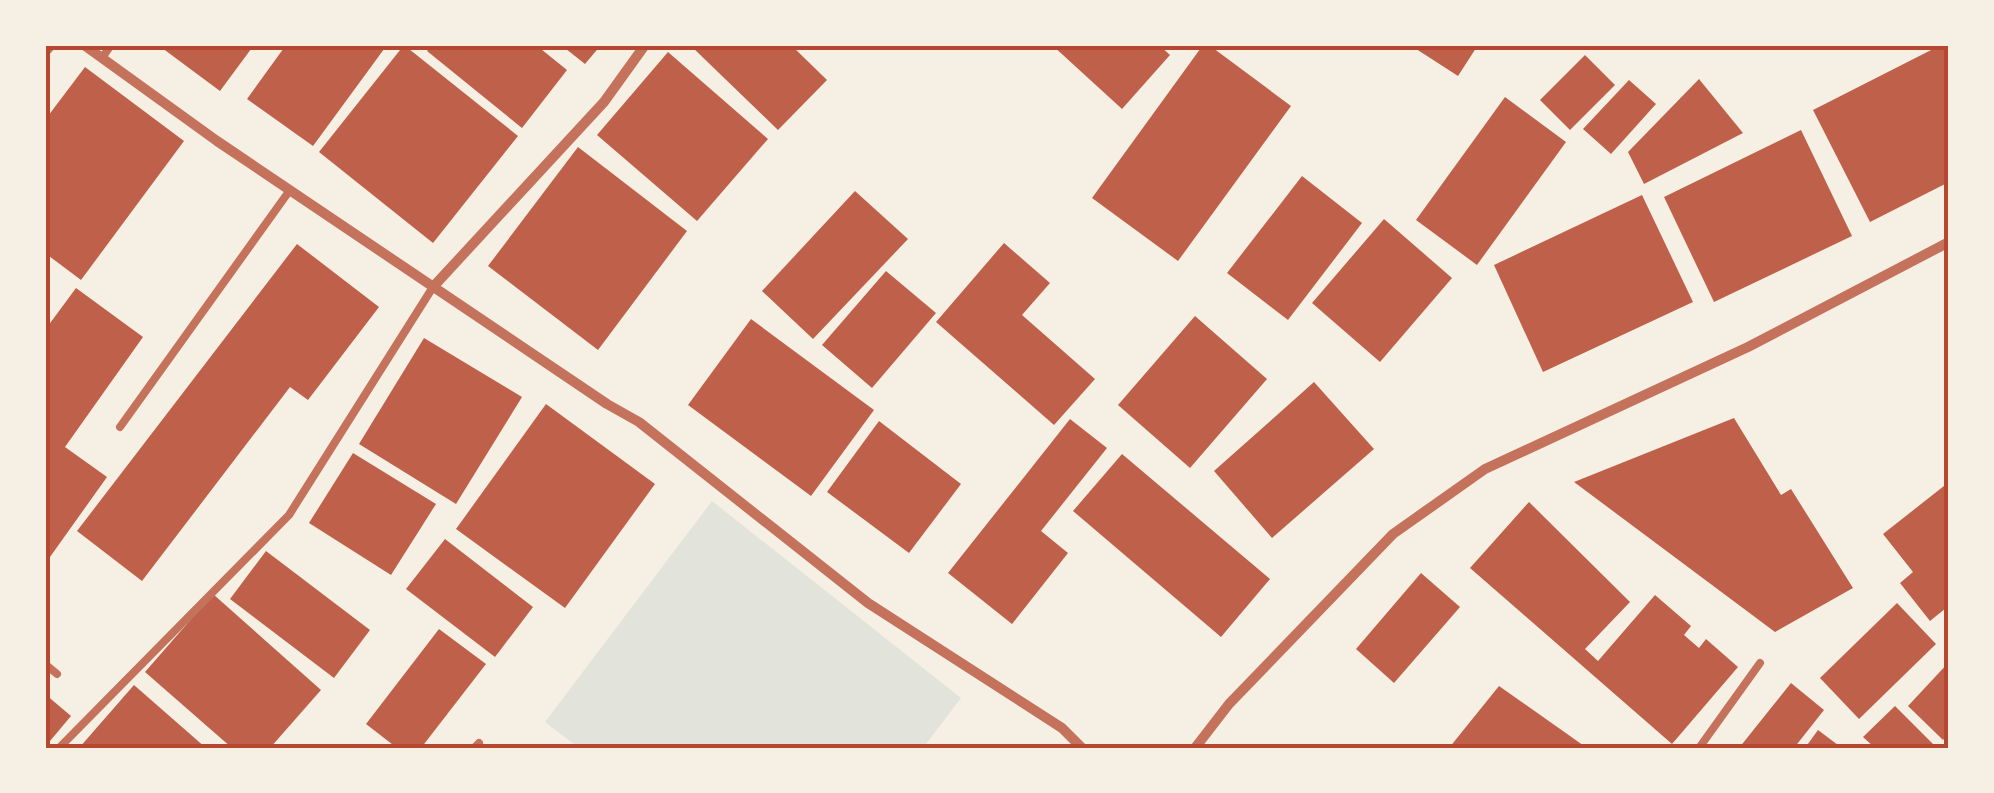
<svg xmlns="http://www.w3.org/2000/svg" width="1994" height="793" viewBox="0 0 1994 793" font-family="Karla,sans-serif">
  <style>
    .green { fill: #e2e4dc }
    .building { fill: #bf614a }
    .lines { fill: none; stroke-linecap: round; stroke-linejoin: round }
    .service { stroke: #c5725c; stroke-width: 8 }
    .minor { stroke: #c5725c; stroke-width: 10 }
    .neatline { fill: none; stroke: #b5482f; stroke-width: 4 }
  </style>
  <rect width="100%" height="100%" fill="#f6efe4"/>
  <path class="green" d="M712 501 961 698 923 748H579L545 722Z"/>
  <g class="building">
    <path d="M158 45H254L220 91Z"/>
    <path d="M286 45H387L313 146 247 99Z"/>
    <path d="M404 45 518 136 433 243 319 152Z"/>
    <path d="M432 45H536L567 70 522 128 427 51Z"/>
    <path d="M561 45H601L585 64Z"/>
    <path d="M690 45H791L827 80 778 130Z"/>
    <path d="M1052 45H1159L1170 55 1122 109Z"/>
    <path d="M1203 45H1209L1291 106 1178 261 1092 198Z"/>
    <path d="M1410 45H1478L1458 76Z"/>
    <path d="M1941 45H1949V182L1870 222 1813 110Z"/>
    <path d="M668 52 768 139 697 221 597 135Z"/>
    <path d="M1585 55 1615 85 1570 130 1540 100Z"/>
    <path d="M85 67 184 141 81 280 45 253V120Z"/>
    <path d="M1699 79 1743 133 1644 184 1628 152Z"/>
    <path d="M1629 80 1656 104 1611 154 1583 129Z"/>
    <path d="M1505 97 1566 142 1477 265 1416 220Z"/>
    <path d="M1801 130 1852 236 1714 302 1664 197Z"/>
    <path d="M578 147 687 231 598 350 488 266Z"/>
    <path d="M1302 176 1362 223 1288 320 1227 273Z"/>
    <path d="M855 191 908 239 813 339 762 291Z"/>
    <path d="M1642 195 1693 302 1543 372 1494 265Z"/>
    <path d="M1384 219 1452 278 1380 362 1312 303Z"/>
    <path d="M1004 243 1050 283 1022 315 1095 379 1054 425 936 322Z"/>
    <path d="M297 244 379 307 308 400 290 387 142 581 77 531Z"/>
    <path d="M886 271 936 313 872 388 822 345Z"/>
    <path d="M76 288 143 337 65 447 107 477 45 564V330Z"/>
    <path d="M1195 316 1267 379 1190 468 1118 405Z"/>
    <path d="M751 319 874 410 811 496 688 405Z"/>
    <path d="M424 338 522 397 456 504 359 444Z"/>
    <path d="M1314 382 1374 449 1272 538 1214 471Z"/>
    <path d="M546 404 655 484 565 608 456 529Z"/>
    <path d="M1734 418 1781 495 1791 489 1853 588 1775 632 1574 482Z"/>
    <path d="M1070 419 1107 448 1041 531 1068 553 1012 624 948 573Z"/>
    <path d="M879 421 961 484 909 553 827 492Z"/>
    <path d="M353 453 436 504 391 575 309 523Z"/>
    <path d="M1122 454 1270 579 1221 637 1073 511Z"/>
    <path d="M1949 482V612L1946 608 1930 621 1900 583 1913 572 1883 534Z"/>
    <path d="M1529 502 1630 602 1585 649 1598 661 1655 595 1691 626 1684 635 1699 648 1706 639 1738 667 1672 744 1470 568Z"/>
    <path d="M445 539 533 607 495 657 406 589Z"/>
    <path d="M266 551 370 630 334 678 230 599Z"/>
    <path d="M1421 573 1460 607 1394 683 1356 649Z"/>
    <path d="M213 594 321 690 270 748H232L145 672Z"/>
    <path d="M1897 603 1936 644 1859 719 1820 678Z"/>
    <path d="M439 629 486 664 421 748H397L366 724Z"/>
    <path d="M1949 662V734L1943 740 1908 706Z"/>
    <path d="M1791 683 1824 710 1794 748H1739Z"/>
    <path d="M134 685 206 748H79Z"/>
    <path d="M1499 686 1587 748H1449Z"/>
    <path d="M45 694 71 716 45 747Z"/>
    <path d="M1895 706 1935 746 1933 748H1875L1863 737Z"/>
    <path d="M1818 730 1842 748H1805Z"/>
  </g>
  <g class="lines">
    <g class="service">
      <path d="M102 58 111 45"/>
      <path d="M120 427 290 190"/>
      <path d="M45 664 57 674"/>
      <path d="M59 748 289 515 433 287"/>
      <path d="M474 748 479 743"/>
      <path d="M1699 748 1760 663"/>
    </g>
    <g class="minor">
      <path d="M84 45 217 141 607 404 639 422 868 603 1062 728 1082 748"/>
      <path d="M45 52 51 45"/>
      <path d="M433 287 604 102 645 45"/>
      <path d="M1195 748 1229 704 1393 534 1485 469 1748 347 1949 242"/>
    </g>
  </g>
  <rect width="1994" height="793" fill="none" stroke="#f6efe4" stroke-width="95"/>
  <rect x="48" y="48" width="1898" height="698" class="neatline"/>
</svg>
